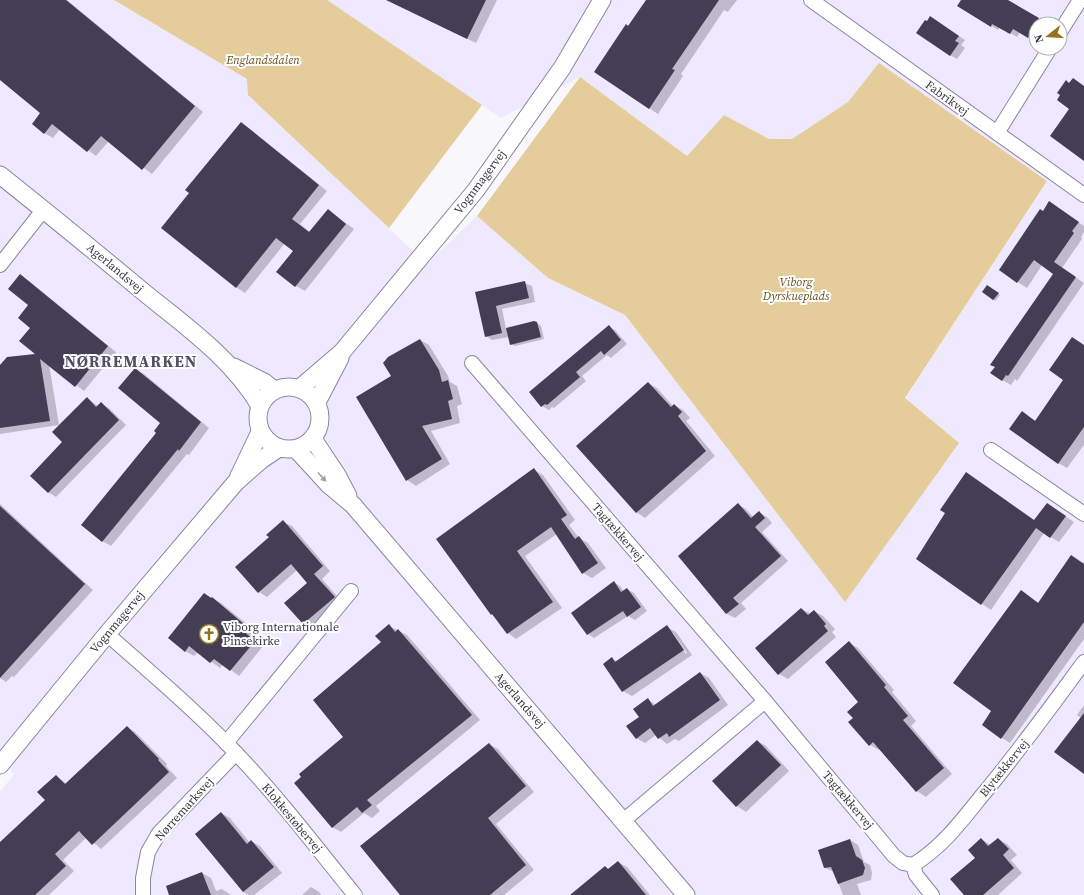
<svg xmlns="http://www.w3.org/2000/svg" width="1084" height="895" viewBox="0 0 1084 895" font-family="'Source Serif 4',serif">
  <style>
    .built { fill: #eee9fe; fill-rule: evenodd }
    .green { fill: #e4cd9b }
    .shadow { fill: #0003; fill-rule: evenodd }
    .building { fill: #443e54 }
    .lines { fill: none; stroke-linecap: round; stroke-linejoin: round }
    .minor-casing { stroke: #8b859e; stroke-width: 16 }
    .tertiary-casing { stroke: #8b859e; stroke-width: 19 }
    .minor { stroke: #fff; stroke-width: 14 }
    .tertiary { stroke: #fff; stroke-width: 17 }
    .oneway { fill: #9d9ca1 }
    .labels { text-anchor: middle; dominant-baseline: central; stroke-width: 4; stroke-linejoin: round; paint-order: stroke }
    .park-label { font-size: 12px; font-style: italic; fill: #68521d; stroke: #fff }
    .street-label { font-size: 12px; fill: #3b3843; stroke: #fff }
    .poi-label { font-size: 12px; fill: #3b3843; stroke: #fff; text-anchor: start }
    .district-label { font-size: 16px; font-weight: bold; letter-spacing: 1px; fill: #544f65; stroke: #fff }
  </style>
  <rect width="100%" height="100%" fill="#f8f7fc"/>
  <path class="built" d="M0 0H114L247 79 249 96 427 264 477 216 548 278 625 315 845 602 905 399 1047 181 879 64 848 102 792 139H769L724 115 687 156 580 77 501 118 327 0H1084V895H0V792L14 774 0 761ZM1036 24H1060V48H1036Z"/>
  <g class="green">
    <path d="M114 0H327L482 105 389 228 248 95 247 79Z"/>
    <path d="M879 63 1047 181 905 398 959 443 845 602 625 315 548 278 477 216 580 77 687 156 724 115 769 139H792L848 102Z"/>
  </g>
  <g class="shadow">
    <path d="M0 0H67L203 112 152 174 109 141 96 156 60 129 53 138 44 133 42 113 0 78Z"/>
    <path d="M397 0H497L476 43 404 8Z"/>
    <path d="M647 0H737L728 12 724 10 681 74 683 76 658 114 649 108 629 27Z"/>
    <path d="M962 0H1007L1046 23 1036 24 1035 41 1020 32 1017 37 1000 27 998 30 959 6Z"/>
    <path d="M931 17 965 40 961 45 965 48 957 59 950 55 927 22Z"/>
    <path d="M241 123 250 129 327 191 300 224 310 232 328 210 354 229 305 291 296 286 294 251 285 243 245 293 236 287 191 193Z"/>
    <path d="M1050 203 1084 226V232L1081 237 1082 239 1062 268 1084 283 1017 381 1015 379 1011 385 1002 380 1054 274 1042 265 1027 288 1000 270Z"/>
    <path d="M21 275 29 281 116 352 84 391 49 364 59 425 0 434V367L37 355 31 328 30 305Z"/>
    <path d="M525 283 532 286 535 302 502 309 506 329 537 323 541 326 544 339 515 346 511 344 509 337 492 340 486 336 476 293Z"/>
    <path d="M988 286 1000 295 995 301 983 292Z"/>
    <path d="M609 327 615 330 627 344 611 358 607 355 582 376 586 381 554 408 552 407 549 410 542 406 530 392Z"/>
    <path d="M420 340 429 345 448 376 450 382 457 386 462 404 457 406 460 423 431 431 450 464 416 486 407 480 392 376Z"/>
    <path d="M1084 346V445L1067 468 1058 463 1031 418 1036 421 1065 380Z"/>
    <path d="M135 369 144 374 209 428 189 455 187 454 111 546 102 541 162 422Z"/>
    <path d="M648 383 657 388 673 406 674 405 683 410 690 418 686 421 715 456 645 518 636 512Z"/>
    <path d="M87 398 98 406 101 404 109 408 126 425 56 497 48 492 63 442Z"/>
    <path d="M534 470 543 475 575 520 569 525 579 538 588 543 606 568 592 578 583 573 557 534 525 556 562 608 516 639 508 633 496 617 492 614Z"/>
    <path d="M0 504 93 590 14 677 12 676 6 682 0 678Z"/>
    <path d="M1047 504 1074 522 1059 542 1044 533 991 610 917 559 1035 521Z"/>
    <path d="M739 505 746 509 753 517 759 512 767 517 772 523 762 532 788 561 741 603 746 609 735 618 727 614 679 556Z"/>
    <path d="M283 522 292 526 330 571 322 579 342 602 312 628 304 624 286 603 308 583 297 570 267 597 259 592 270 538Z"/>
    <path d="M1072 556 1083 563 1084 561V639L1010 743 1002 738 993 711 1022 591 1039 603Z"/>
    <path d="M614 582 620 586 624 592 627 589 634 593 647 611 635 620 628 616 594 638 588 634Z"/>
    <path d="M205 594 221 603 254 630 250 635 263 646 239 676 223 664 220 668 198 652 194 656 185 651Z"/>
    <path d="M802 609 811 614 814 611 823 616 835 629 832 632 836 637 788 679 779 674 757 648Z"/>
    <path d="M389 626 407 635 480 720 376 806 380 811 372 818 364 813 341 832 332 827 345 737Z"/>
    <path d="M667 627 676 632 692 655 632 696 623 691 612 659 617 661ZM671 633H673L687 653 686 654Z"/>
    <path d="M849 643 858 648 894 690 892 692 916 721 911 726 952 774 926 797 917 791 880 749 879 750 870 745 850 722 854 718 860 702Z"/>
    <path d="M700 673 709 678 728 705 679 741 675 739 667 744 656 735 645 743 636 738 640 717 648 700 656 705Z"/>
    <path d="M1084 705V772L1081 718 1077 715Z"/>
    <path d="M127 727 135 732 167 764 166 766 177 778 101 849 87 837 63 860 74 871 49 895H0V844L46 800 56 776 67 784Z"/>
    <path d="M757 741 766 746 789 771 746 812 737 806 713 781Z"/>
    <path d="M489 744 498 749 534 792 496 824 534 870 504 895H402Z"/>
    <path d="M221 813 230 818 250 843 251 841 260 846 282 873 254 895H249L243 892Z"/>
    <path d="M981 839 991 845 998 839 1007 844 1017 855 1011 860 1022 873 998 895H965Z"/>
    <path d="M850 840 858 845 864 862 870 865 872 873 871 880 857 884 861 895H843L834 872 825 868Z"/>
    <path d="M618 862 627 867 650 895H572L605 867 609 869Z"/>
    <path d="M202 873 211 878 216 891 222 889 231 895H170Z"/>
    <path d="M311 887 319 892 321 895H302Z"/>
  </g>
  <g class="building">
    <path d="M0 0H66L195 106 142 170 101 136 87 152 52 124 44 134 32 124 40 113 0 80Z"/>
    <path d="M386 0H486L467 39Z"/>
    <path d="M646 0H719L672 69 675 70 649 109 594 72 626 24 628 26Z"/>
    <path d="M961 0H1008L1039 18 1028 38 1013 29 1010 34 992 24 991 27 957 6Z"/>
    <path d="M930 16 959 36 955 41 959 43 950 56 916 33 925 20 927 21Z"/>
    <path d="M1073 78 1084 86V161L1050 136 1069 109 1057 100 1060 95 1057 93 1066 80 1069 83Z"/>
    <path d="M241 122 319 185 292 219 309 232 328 209 346 224 295 287 276 272 293 251 276 238 236 288 161 228 189 193 185 190Z"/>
    <path d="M1049 201 1079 222 1072 231 1074 233 1054 262 1076 277 1008 376 1006 375 1002 381 990 373 995 367 990 365 1053 274 1034 260 1017 283 999 270 1040 209 1043 211Z"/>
    <path d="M20 274 108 346 75 387 40 359 50 421 0 428V365L7 357 35 354 19 341 30 328 18 318 28 305 8 289Z"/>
    <path d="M525 281 529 298 496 306 502 333 485 337 475 292Z"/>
    <path d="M987 285 999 293 993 300 982 292Z"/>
    <path d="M534 321 537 322 541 337 510 345 506 328Z"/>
    <path d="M609 325 621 340 604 355 601 351 576 372 580 377 547 405 545 404 541 407 529 392Z"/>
    <path d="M1072 337 1084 345V427L1058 464 1009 429 1022 411 1035 421 1063 380 1049 370Z"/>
    <path d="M420 339 439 370 442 382 448 380 453 399 448 401 452 419 422 426 442 459 406 481 356 397 391 376 383 363 388 357Z"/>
    <path d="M135 368 201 422 179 451 178 449 102 542 81 525 156 433 154 431 160 423 118 388Z"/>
    <path d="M648 382 671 407 674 404 682 412 678 416 706 451 636 513 576 446Z"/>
    <path d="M87 397 96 407 101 402 119 420 48 493 30 476 62 442 52 432Z"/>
    <path d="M534 468 567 515 561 519 575 539 579 536 598 563 582 574 551 527 517 551 553 602 507 634 492 614 491 615 436 539Z"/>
    <path d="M966 472 1034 520 1047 503 1066 516 1050 538 1036 528 981 605 916 559 945 513 940 510Z"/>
    <path d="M738 503 751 518 759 511 765 518 755 527 781 556 733 598 739 604 726 614 678 556Z"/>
    <path d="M0 506 85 584 0 678Z"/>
    <path d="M283 520 323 566 314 574 335 597 303 624 284 603 307 583 291 564 258 593 235 567 269 537 266 535Z"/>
    <path d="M1071 555 1084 564V622L1001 739 982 725 991 711 953 683 1021 590 1038 603Z"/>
    <path d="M614 581 621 592 627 588 641 607 627 617 623 611 587 635 571 613Z"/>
    <path d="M204 593 211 598 212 597 245 625 241 629 255 641 230 671 214 659 210 663 189 646 185 652 168 638Z"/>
    <path d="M801 608 808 615 814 610 826 624 824 626 828 631 778 675 755 648Z"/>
    <path d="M389 624 395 632 398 629 472 715 367 800 372 805 362 813 357 807 332 828 294 783 301 777 299 774 343 737 313 700 381 642 375 636Z"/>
    <path d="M667 625 684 650 622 692 603 664 612 657 615 662Z"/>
    <path d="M849 641 886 685 884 687 908 716 903 720 944 768 916 792 873 742 869 746 848 722 853 718 847 712 858 702 825 662Z"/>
    <path d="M700 672 720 700 669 737 667 733 658 739 650 728 636 739 626 726 639 717 633 709 648 698 653 706Z"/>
    <path d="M1084 713V774L1054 752Z"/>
    <path d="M127 726 159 759 158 760 169 772 92 845 79 831 55 854 66 866 35 895H0V842L45 800 37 792 56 775 65 784Z"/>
    <path d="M757 740 781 765 736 807 712 781Z"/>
    <path d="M489 743 526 786 488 818 526 865 490 895H400L360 846Z"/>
    <path d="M221 812 247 844 251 840 274 867 243 892 195 834Z"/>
    <path d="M981 838 988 846 998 838 1009 849 1003 855 1014 868 983 895H964L950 879 975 858 968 850Z"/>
    <path d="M850 839 856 856 862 860 865 868 863 875 838 884 831 867 824 868 818 850Z"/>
    <path d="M618 861 646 895H570L605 866 608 869Z"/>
    <path d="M202 872 211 895H169L166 886Z"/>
  </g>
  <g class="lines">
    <defs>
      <g id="minor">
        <path d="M811 0 1084 195"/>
        <path d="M1060 32 1080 0"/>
        <path d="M997 133 1050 48"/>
        <path d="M0 265 44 209"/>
        <path d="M472 363 765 701 894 856 903 863 913 865 916 875 932 895"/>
        <path d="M991 450 1084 514"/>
        <path d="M107 634C151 673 196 711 236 753 279 798 316 847 355 895"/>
        <path d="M226 743 351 591"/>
        <path d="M623 821 765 701"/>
        <path d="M913 865C941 848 960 823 980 798 1017 754 1050 708 1084 662"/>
        <path d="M143 895V878L148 852 159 833 236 753"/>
      </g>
      <g id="tertiary">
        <path d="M0 175C49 214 98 254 146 294 187 327 233 360 260 406"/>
        <path d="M234 367 264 382 274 390"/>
        <circle cx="289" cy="418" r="31"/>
        <path d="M300 388 342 352 476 190 562 68 602 0"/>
        <path d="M317 402 340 358"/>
        <path d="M313 439 337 475 348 496"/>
        <path d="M296 449 329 485 353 505 686 895"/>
        <path d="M239 476 260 432"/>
        <path d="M0 765 107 634 236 482 261 460 279 448"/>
      </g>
    </defs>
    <use href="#minor" class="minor-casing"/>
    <use href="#tertiary" class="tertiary-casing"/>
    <use href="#minor" class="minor"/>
    <use href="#tertiary" class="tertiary"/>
  </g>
  <defs><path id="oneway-solid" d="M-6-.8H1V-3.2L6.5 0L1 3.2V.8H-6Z"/></defs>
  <use class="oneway" href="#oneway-solid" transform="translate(322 477) rotate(48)"/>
  <defs>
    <symbol id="church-ring" viewBox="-11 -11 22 22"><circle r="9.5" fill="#fff" stroke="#94731b" stroke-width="1.5"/><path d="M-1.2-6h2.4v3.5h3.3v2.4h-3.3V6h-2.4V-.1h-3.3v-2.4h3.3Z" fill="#94731b"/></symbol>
  </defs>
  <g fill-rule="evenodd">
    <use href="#church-ring" x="198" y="623" width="22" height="22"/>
  </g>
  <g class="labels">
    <g class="park-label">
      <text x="263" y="60">Englandsdalen</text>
      <text x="796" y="282">Viborg<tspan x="796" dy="14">Dyrskueplads</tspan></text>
    </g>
    <g class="street-label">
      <text transform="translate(947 98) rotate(36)">Fabrikvej</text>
      <text transform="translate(480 182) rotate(-53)">Vognmagervej</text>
      <text transform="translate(115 268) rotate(40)">Agerlandsvej</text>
      <text transform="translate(618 532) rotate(49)">Tagtækkervej</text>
      <text transform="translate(117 622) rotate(-50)">Vognmagervej</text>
      <text transform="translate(520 700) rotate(49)">Agerlandsvej</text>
      <text transform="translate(1004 768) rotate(-51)">Blytækkervej</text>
      <text transform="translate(848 800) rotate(50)">Tagtækkervej</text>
      <text transform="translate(184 809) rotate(-48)">Nørremarksvej</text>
      <text transform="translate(292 818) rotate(50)">Klokkestøbervej</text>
    </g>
    <g class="poi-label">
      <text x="223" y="627">Viborg Internationale<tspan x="223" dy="14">Pinsekirke</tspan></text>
    </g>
    <g class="district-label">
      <text x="131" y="361">NØRREMARKEN</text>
    </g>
  </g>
  <g transform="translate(1048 36) rotate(253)"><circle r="19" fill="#ffffff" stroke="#b1afb4"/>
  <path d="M0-3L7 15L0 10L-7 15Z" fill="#94731b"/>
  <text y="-6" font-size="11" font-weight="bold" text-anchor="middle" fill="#3b3843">N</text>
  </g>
</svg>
